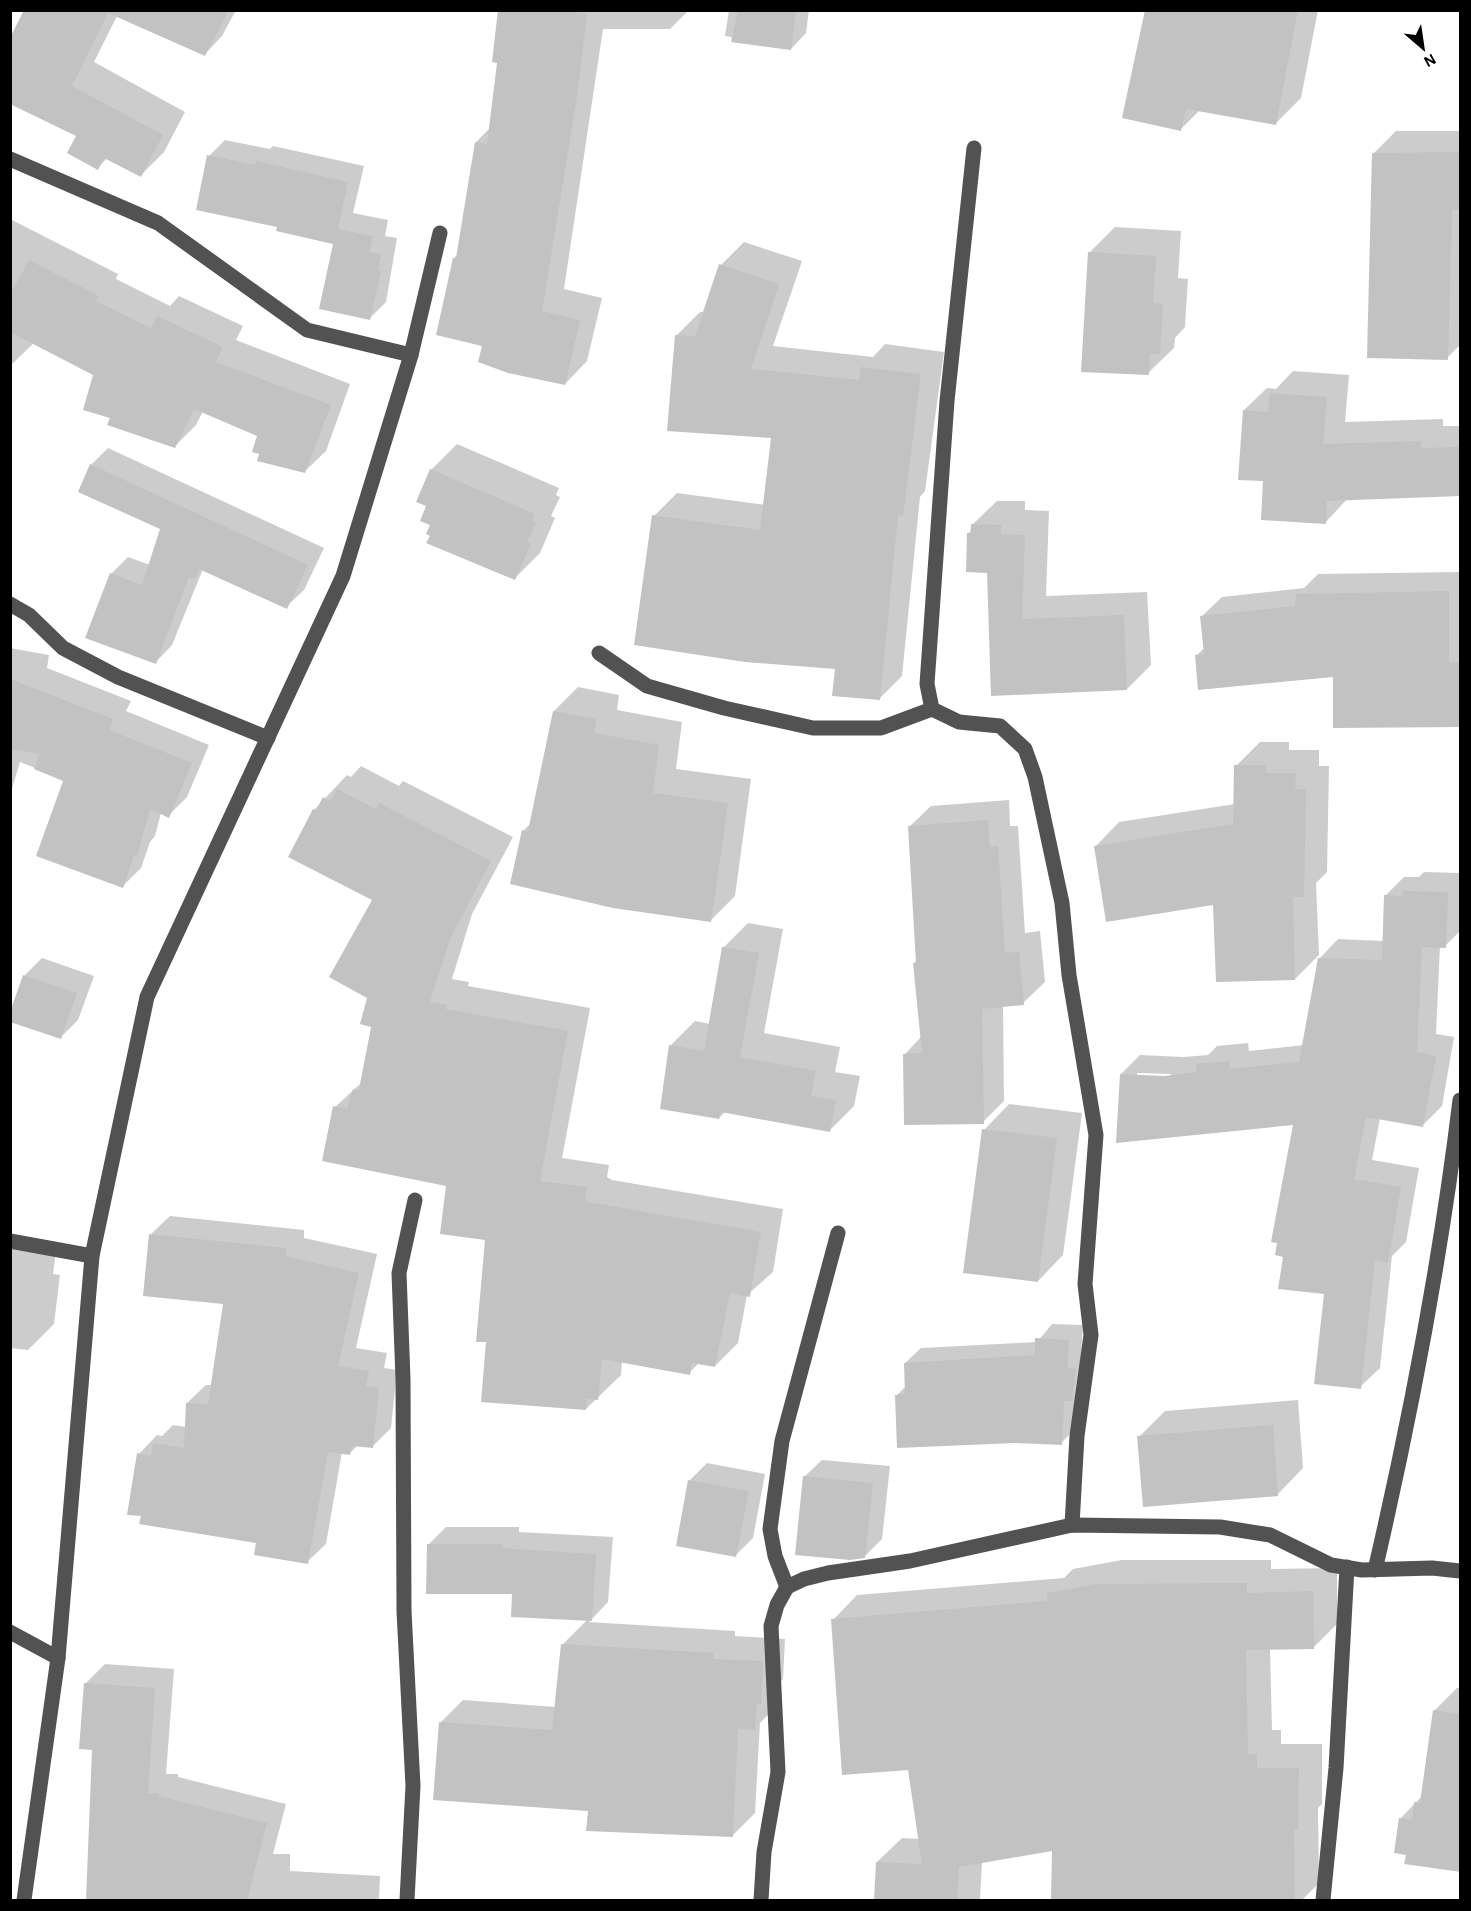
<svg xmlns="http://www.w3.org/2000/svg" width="1471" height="1911" viewBox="0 0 1471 1911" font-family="'Alegreya Sans',sans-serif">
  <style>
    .shadow { fill: #0003; fill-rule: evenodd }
    .building { fill: #c2c2c2 }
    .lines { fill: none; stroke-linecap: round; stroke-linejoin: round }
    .minor { stroke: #525252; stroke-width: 15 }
  </style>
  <rect width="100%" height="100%" fill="#fff"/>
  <g class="shadow">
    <path d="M25 10H120L94 62 185 112 164 152 141 175 107 158 98 168 78 136Z"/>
    <path d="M141 10H236L222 36 205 54Z"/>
    <path d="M500 10H689L670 29H603L564 289 602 298 587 361 565 384 484 345 454 258 458 254 476 142 490 128 498 62Z"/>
    <path d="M729 10H809L806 33 791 49 725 36Z"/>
    <path d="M1146 10H1318L1301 98 1276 123 1200 110 1181 129Z"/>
    <path d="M1396 131H1460V345L1447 358 1374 153Z"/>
    <path d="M225 140 270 149 273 146 364 166 353 213 388 220 385 236 397 238 386 302 370 318 334 243 278 226 209 156Z"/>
    <path d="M10 219 118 274 116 279 170 306 179 296 243 326 236 340 350 384 326 451 304 472 261 454 259 435 203 411 196 425 175 446 112 417 95 374 34 343 10 366Z"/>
    <path d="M1115 227 1181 231 1178 278 1188 279 1185 327 1175 338 1174 348 1148 373 1089 253Z"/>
    <path d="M744 242 802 261 773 346 873 357 885 344 944 352 925 491 920 497 902 676 879 699 837 668 654 516 677 493 765 505 772 437 677 335 700 312H705L721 265Z"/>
    <path d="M1293 371 1349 375 1345 422 1443 419V426H1460V494L1348 498 1325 523 1265 479 1244 410 1267 388 1276 389Z"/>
    <path d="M457 444 559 488 556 495 560 497 551 516 555 518 540 553 514 579 432 535 428 505 431 470Z"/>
    <path d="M108 448 324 548 304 590 286 607 203 569 172 645 155 663 111 574 128 557 150 565 162 528 91 465Z"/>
    <path d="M997 501H1025V510L1049 511 1046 596 1147 592 1151 665 1127 689 993 694 989 571 969 534 972 525Z"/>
    <path d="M1460 572V725L1335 676 1196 656 1205 647 1202 616 1222 597 1304 588 1318 574Z"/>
    <path d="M10 648 49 655 47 668 131 701 126 711 209 745 187 797 168 816 161 813 155 836 150 842 141 868 123 886 65 780 20 762 10 795Z"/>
    <path d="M578 687 619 695 617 710 682 722 676 769 751 779 735 896 711 920 524 830 532 822 554 711Z"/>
    <path d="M1260 742H1289V750H1319V766H1329L1327 872 1316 883 1319 955 1295 979 1215 903 1096 846 1119 822 1235 804 1236 766Z"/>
    <path d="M361 766 399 786 403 781 513 837 472 914 452 979 469 982 468 986 590 1008 562 1158 609 1165 607 1177 612 1180 783 1209 773 1272 747 1295 738 1343 715 1366 699 1363 689 1373 622 1361 621 1375 586 1409 487 1341V1239L448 1185 335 1107 360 1084 373 1026 369 998 374 899 314 810 347 775 351 777Z"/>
    <path d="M1009 800 1010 826H1018L1025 933 1040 931 1045 982 1023 1003 1003 1005 1004 1101 983 1122 905 1054 921 1037 914 963 917 960 909 827 931 806Z"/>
    <path d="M1424 872 1460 873V931L1445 946H1440L1436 1034 1454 1037 1442 1106 1422 1126 1380 1118 1372 1160 1419 1168 1406 1242 1392 1256 1380 1368 1360 1387 1325 1293 1285 1256 1295 1124 1121 1074 1140 1055 1184 1057 1208 1055 1217 1046 1248 1043 1249 1051 1304 1045 1319 959 1338 939 1384 941 1385 896 1404 877H1419ZM1137 1073 1171 1074V1077L1137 1076Z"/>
    <path d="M748 923 783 929 764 1033 840 1047 835 1072 860 1076 854 1106 829 1131 725 1112 719 1118 671 1045 695 1021 710 1024 723 948Z"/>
    <path d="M42 958 94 976 78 1020 61 1037 10 1016 25 975Z"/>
    <path d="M1009 1104 1082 1113 1063 1255 1038 1281 984 1130Z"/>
    <path d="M170 1216 304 1230V1238L377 1254 356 1348 387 1353 384 1368 397 1370 391 1428 372 1447 358 1445 350 1453 342 1452 326 1544 307 1562 258 1541 142 1515 139 1454 157 1435 162 1436 173 1425 186 1427 187 1403 206 1385H213L225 1302 151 1234Z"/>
    <path d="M10 1246 56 1251 53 1274 60 1275 54 1324 28 1350 10 1348Z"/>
    <path d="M1052 1324 1083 1325 1076 1428 1061 1443 897 1395 906 1386 905 1363 921 1348 1037 1342Z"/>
    <path d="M1298 1400 1303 1468 1278 1494 1139 1437 1165 1411Z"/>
    <path d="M822 1460 890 1466 882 1539 865 1556 804 1477Z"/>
    <path d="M707 1463 765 1474 753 1538 735 1556 689 1481Z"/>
    <path d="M446 1527H519V1532L613 1537 608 1602 589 1622 735 1631V1636L785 1639 783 1679 779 1684 777 1705 760 1723 755 1813 732 1836 589 1810 440 1723 463 1700 556 1707 562 1645 587 1620 514 1592 429 1544Z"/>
    <path d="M1122 1560H1271V1569L1337 1568V1624L1313 1648H1270L1272 1730H1281V1744H1322V1804L1318 1808 1319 1883 1302 1900H1053V1849L982 1862 980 1900H875L877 1862 902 1838 920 1839 910 1769 833 1620 857 1595 1064 1578 1073 1569Z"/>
    <path d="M105 1664 174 1669 166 1774H178V1777L286 1804 273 1854H290V1871L380 1876 379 1900H88L93 1748 85 1684Z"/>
    <path d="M1457 1688H1460V1871L1407 1854 1400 1819 1422 1796 1434 1711Z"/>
    <path d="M10 1807 12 1863 10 1864Z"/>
  </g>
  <g class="building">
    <path d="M24 10H229L205 56 108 13 72 86 163 135 141 177 104 158 98 170 67 153 76 136 10 104V38Z"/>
    <path d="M498 10H559L587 14 577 96 542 311 580 320 565 385 508 373 478 362 482 346 436 335 453 258H456L475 142 487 144 497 63 492 62Z"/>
    <path d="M738 10H796L791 50 731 42Z"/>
    <path d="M1145 10H1298L1276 125 1186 109 1181 131 1122 118Z"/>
    <path d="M1461 152V210H1452L1448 360 1367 358 1372 153Z"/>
    <path d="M207 155 255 165 256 161 348 182 338 229 373 236 369 252 381 254 378 270 381 271 370 320 319 309 333 244 276 231 277 227 196 210Z"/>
    <path d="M1088 252 1156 256 1153 303 1163 304 1160 354H1150L1149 375 1081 372Z"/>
    <path d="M29 260 99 296 96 301 151 328 157 316 223 347 216 362 331 405 305 473 257 461 259 454 252 452 257 436 194 409 175 448 107 425 110 418 83 410 93 375 10 332V295Z"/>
    <path d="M719 264 779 284 751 369 859 380 861 367 921 374 903 516 898 515 880 700 832 696 835 669 745 662 634 645 652 515 760 530 771 438 667 431 675 335 695 336Z"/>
    <path d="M1270 393 1327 397 1323 444 1421 441V448L1459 447 1460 496 1327 501 1326 524 1261 520 1263 481 1238 480 1243 410 1268 412Z"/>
    <path d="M90 464 308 565 287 609 199 569 196 579 189 577 156 664 85 638 110 573 142 585 160 529 78 492Z"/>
    <path d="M430 469 535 514 532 521 536 523 527 542 531 544 515 580 426 543 430 536 426 534 430 525 420 521 426 506 416 502Z"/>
    <path d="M971 524 1001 525V534L1025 535 1022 619 1124 615 1127 690 991 696 987 573 966 572 967 533H971Z"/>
    <path d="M1449 591V662H1461V727L1333 728V677L1198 690 1195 655 1204 654 1200 616 1295 606 1296 594Z"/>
    <path d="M10 679 113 719 109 730 192 763 169 818 150 809 137 856 134 855 123 888 36 856 63 781 34 769 40 754 10 749Z"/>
    <path d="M553 711 596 719 594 733 659 745 653 793 728 803 711 922 613 908 510 884 522 830 528 831Z"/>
    <path d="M1234 765H1266V773H1296L1295 789H1306L1304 897H1293L1295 980 1216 982 1213 905 1106 922 1094 846 1233 824Z"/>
    <path d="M337 789 376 809 379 803 491 861 450 939 430 1002 446 1005V1009L568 1031 540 1181 587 1187 585 1200 588 1202 761 1232 750 1297 730 1293 715 1367 692 1363 690 1375 602 1359 598 1400 587 1399 586 1410 481 1402 486 1342H476L485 1240 440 1234 446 1186 322 1161 333 1106 347 1109 353 1089 359 1090 371 1027 360 1024 367 998 329 977 372 900 288 857 313 809 316 810 323 797 330 801Z"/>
    <path d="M988 820 990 847 998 846 1005 953 1019 952 1024 1005 982 1009 984 1124 904 1125 903 1054 922 1053 913 963H916L908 826Z"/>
    <path d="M1403 891 1448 892 1446 948 1422 947 1417 1052 1436 1056 1423 1127 1366 1117 1354 1179 1401 1187 1388 1263 1375 1260 1361 1389 1314 1384 1324 1294 1278 1289 1283 1257 1275 1255 1277 1243 1271 1242 1293 1125 1116 1143 1120 1074 1164 1076 1197 1072 1196 1064 1229 1061 1230 1069 1299 1062 1318 958 1382 960 1384 895 1403 896Z"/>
    <path d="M722 947 759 953 740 1057 816 1071 811 1096 836 1100 830 1132 721 1112 719 1119 660 1109 669 1045 704 1051Z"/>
    <path d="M23 975 77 993 61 1039 10 1022V1012Z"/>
    <path d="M982 1129 1057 1138 1038 1282 963 1273Z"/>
    <path d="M149 1234 286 1248V1256L359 1273 338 1366 369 1371 366 1386 379 1388 373 1448 352 1446 350 1455 328 1452 308 1564 254 1555 256 1543 139 1524 141 1516 127 1515 137 1453 151 1456 153 1443 184 1448 186 1403 208 1404 223 1304 143 1296Z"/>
    <path d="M1035 1338 1069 1340 1067 1368 1076 1369 1072 1401H1064L1062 1445 1015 1443 897 1448 895 1395 905 1394 904 1363 1035 1355Z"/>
    <path d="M1273 1425 1278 1496 1143 1507 1137 1436Z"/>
    <path d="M803 1476 873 1483 865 1558 850 1560 795 1555Z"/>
    <path d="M688 1480 749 1491 736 1557 676 1546Z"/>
    <path d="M427 1544H502V1548L596 1554 592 1621 511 1617 512 1594H426Z"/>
    <path d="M1247 1583V1593L1313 1591 1314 1649 1246 1650 1248 1754H1257V1768H1299L1298 1830H1294L1295 1900H1051L1052 1851 959 1867 957 1900H874L876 1862 922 1864 908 1770 842 1775 831 1619 1047 1601V1593L1096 1584Z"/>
    <path d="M561 1644 713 1653V1659L763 1661 761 1704 757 1703 755 1730 738 1729 733 1837 586 1831 588 1811 433 1800 439 1722 552 1730Z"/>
    <path d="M84 1683 155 1688 148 1793H159V1796L267 1823 247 1900H86L92 1750 79 1749Z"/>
    <path d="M1433 1710 1461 1714V1872L1404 1864 1406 1855 1394 1853 1399 1818 1412 1820 1414 1802 1420 1803Z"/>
  </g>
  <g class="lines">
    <g class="minor">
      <path d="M974 148 947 401 927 684 932 709 959 722 1000 726 1025 749 1035 777 1062 903 1069 975 1096 1135 1085 1284 1091 1335 1077 1436 1072 1525"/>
      <path d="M10 159 158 223 307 330 411 355"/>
      <path d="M10 604 29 615 63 648 118 677 268 738"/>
      <path d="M599 653 647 686 724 708 813 728H881L932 709"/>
      <path d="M838 1233 782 1441 770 1529 775 1556 787 1587 804 1579 828 1573 910 1561 1072 1525 1220 1527 1270 1535 1331 1565 1362 1570 1432 1568 1460 1571"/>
      <path d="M10 1241 92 1256"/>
      <path d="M1375 1570C1411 1415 1441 1257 1460 1100"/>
      <path d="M10 1632 58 1658"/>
      <path d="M24 1900 58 1658 92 1256 147 997 343 576 411 355 440 233"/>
      <path d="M407 1900 413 1786 404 1611 403 1379 399 1273 415 1200"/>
      <path d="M761 1900 764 1852 778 1772 771 1626 777 1605 787 1587"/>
      <path d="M1323 1900 1336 1768 1347 1567"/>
    </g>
  </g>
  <rect width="1471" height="1911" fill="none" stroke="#000000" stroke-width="24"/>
  <g transform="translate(1423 48) rotate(151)" stroke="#ffffff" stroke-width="4.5" paint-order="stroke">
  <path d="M0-4.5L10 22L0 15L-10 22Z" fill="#000000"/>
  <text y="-9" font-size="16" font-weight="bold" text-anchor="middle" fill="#000000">N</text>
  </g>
</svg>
